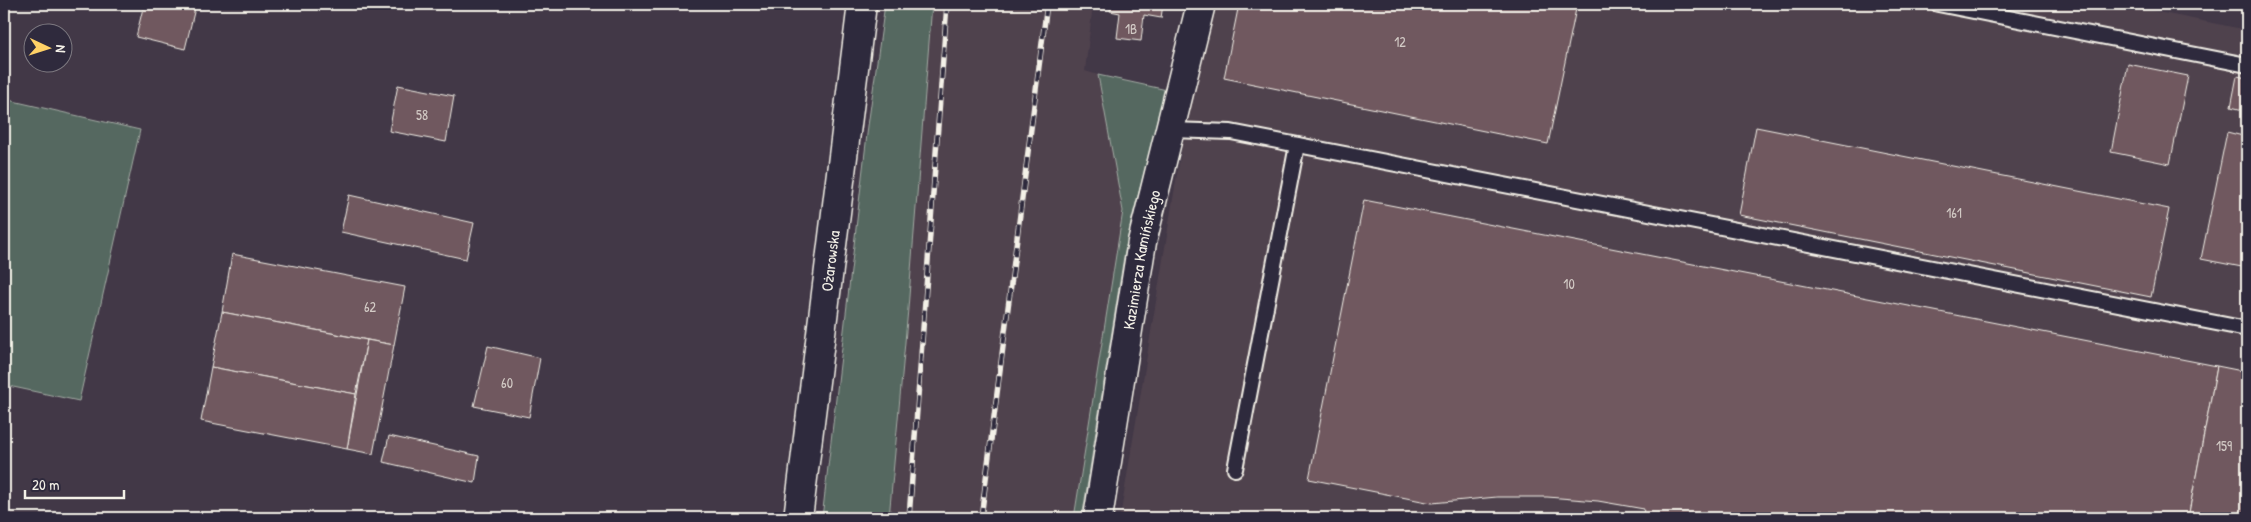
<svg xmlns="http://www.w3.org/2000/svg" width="2251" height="522" viewBox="0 0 2251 522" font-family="'Patrick Hand',sans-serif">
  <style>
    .built { fill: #50424e }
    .green { fill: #546861; stroke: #a4aca4 }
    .building { fill: #6f585f; stroke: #f4f1e8 }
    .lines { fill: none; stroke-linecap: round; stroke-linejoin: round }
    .lane-casing { stroke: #f4f1e8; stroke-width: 18 }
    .street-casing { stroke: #f4f1e8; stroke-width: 31 }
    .secondary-casing { stroke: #f4f1e8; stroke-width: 31 }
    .lane { stroke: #2f2a3d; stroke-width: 14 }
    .street { stroke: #2f2a3d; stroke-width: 28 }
    .secondary { stroke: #2f2a3d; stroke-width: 28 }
    .rail-casing { stroke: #f4f1e8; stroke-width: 5.5 }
    .rail { stroke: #2f2a3d; stroke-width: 4; stroke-dasharray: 11; stroke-linecap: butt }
    .labels { text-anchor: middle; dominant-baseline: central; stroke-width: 5; stroke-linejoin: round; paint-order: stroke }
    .number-label { font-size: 14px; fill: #d3cbc6 }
    .street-label { font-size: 16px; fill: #f4f1e8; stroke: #2f2a3d }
  </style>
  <rect width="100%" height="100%" fill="#423847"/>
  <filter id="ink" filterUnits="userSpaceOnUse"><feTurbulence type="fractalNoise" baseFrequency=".02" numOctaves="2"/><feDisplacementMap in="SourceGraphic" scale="10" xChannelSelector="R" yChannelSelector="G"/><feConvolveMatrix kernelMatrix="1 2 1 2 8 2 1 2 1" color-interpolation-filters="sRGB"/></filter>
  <g filter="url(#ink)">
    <g class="built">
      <path d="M932 4H1093L1085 71 1098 75 1123 211 1074 518H889L908 309Z"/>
      <path d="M1210 4H2118L2247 30V518H1120L1192 85Z"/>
    </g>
    <g class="green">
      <path d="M885 4H932L908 309 889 518H822L868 126Z"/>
      <path d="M1098 75 1167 90 1132 218 1124 256 1082 518H1074L1123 211Z"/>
      <path d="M4 99 140 130 79 401 4 385Z"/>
    </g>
    <g class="building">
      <path d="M144 4H196L185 49 136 37Z"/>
      <path d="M1111 4H1163L1161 18 1144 15 1141 41 1117 38 1120 13 1110 11Z"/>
      <path d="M1239 4H1577L1548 144 1224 78Z"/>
      <path d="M2128 64 2188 76 2170 164 2111 152Z"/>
      <path d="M2237 76 2247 78V111L2231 107Z"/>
      <path d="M398 85 454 96 446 142 389 131Z"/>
      <path d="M1756 127 2169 209 2151 297 1739 215Z"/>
      <path d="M2227 132 2247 137V268L2201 259Z"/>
      <path d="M349 195 474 223 466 259 341 232Z"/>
      <path d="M1364 200 2217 366 2188 518H1642L1644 509 1598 501 1547 497H1497L1432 503 1309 479Z"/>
      <path d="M232 254 405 287 394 345 222 312Z"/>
      <path d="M222 312 367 340 356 394 211 367Z"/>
      <path d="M367 340 394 345 373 454 347 449Z"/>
      <path d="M488 346 540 358 529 417 474 406Z"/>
      <path d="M2217 366 2247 372V518H2188Z"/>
      <path d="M211 367 356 394 347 449 201 421Z"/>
      <path d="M389 436 479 456 475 483 383 462Z"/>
    </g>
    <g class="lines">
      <defs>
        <g id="lane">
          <path d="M1938 4 2247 65"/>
          <path d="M1171 130 1231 132 2247 329"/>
          <path d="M1235 469 1297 145"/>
        </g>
        <g id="street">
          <path id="s1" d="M1098 518 1142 242 1201 4"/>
        </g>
        <g id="secondary">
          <path id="s2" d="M798 518 862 4"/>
        </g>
      </defs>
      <use href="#lane" class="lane-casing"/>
      <use href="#street" class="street-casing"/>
      <use href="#secondary" class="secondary-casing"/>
      <use href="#lane" class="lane"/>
      <use href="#street" class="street"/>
      <use href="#secondary" class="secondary"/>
      <defs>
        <g id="rail">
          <path d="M909 518 947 4"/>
          <path d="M981 518 1047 4"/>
        </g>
      </defs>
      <use href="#rail" class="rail-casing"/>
      <use href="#rail" class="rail"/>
    </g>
  </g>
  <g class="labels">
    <g class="number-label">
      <text x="1131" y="28">1B</text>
      <text x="1400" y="41">12</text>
      <text x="422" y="114">58</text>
      <text x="1954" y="212">161</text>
      <text x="1569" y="283">10</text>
      <text x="370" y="306">62</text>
      <text x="507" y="382">60</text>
      <text x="2224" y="445">159</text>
    </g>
    <g class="street-label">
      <text stroke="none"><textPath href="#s1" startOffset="262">Kazimierza Kamińskiego</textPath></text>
      <text stroke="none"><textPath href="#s2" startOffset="259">Ożarowska</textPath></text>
    </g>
  </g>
  <rect width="2251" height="522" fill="none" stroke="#2f2a3d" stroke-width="20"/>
  <rect x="10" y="10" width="2231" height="502" fill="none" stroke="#f4f1e8" stroke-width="2" filter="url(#ink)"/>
  <g transform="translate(48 48) rotate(94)"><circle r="24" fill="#2f2a3d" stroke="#7e7a81"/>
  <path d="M0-4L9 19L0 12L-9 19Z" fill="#ffd166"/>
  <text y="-8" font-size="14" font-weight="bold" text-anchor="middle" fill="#f4f1e8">N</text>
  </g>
  <path d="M25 490v8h99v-8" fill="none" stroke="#f4f1e8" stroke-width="2.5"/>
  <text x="32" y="490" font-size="15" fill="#f4f1e8" stroke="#2f2a3d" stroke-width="4" paint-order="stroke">20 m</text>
</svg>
